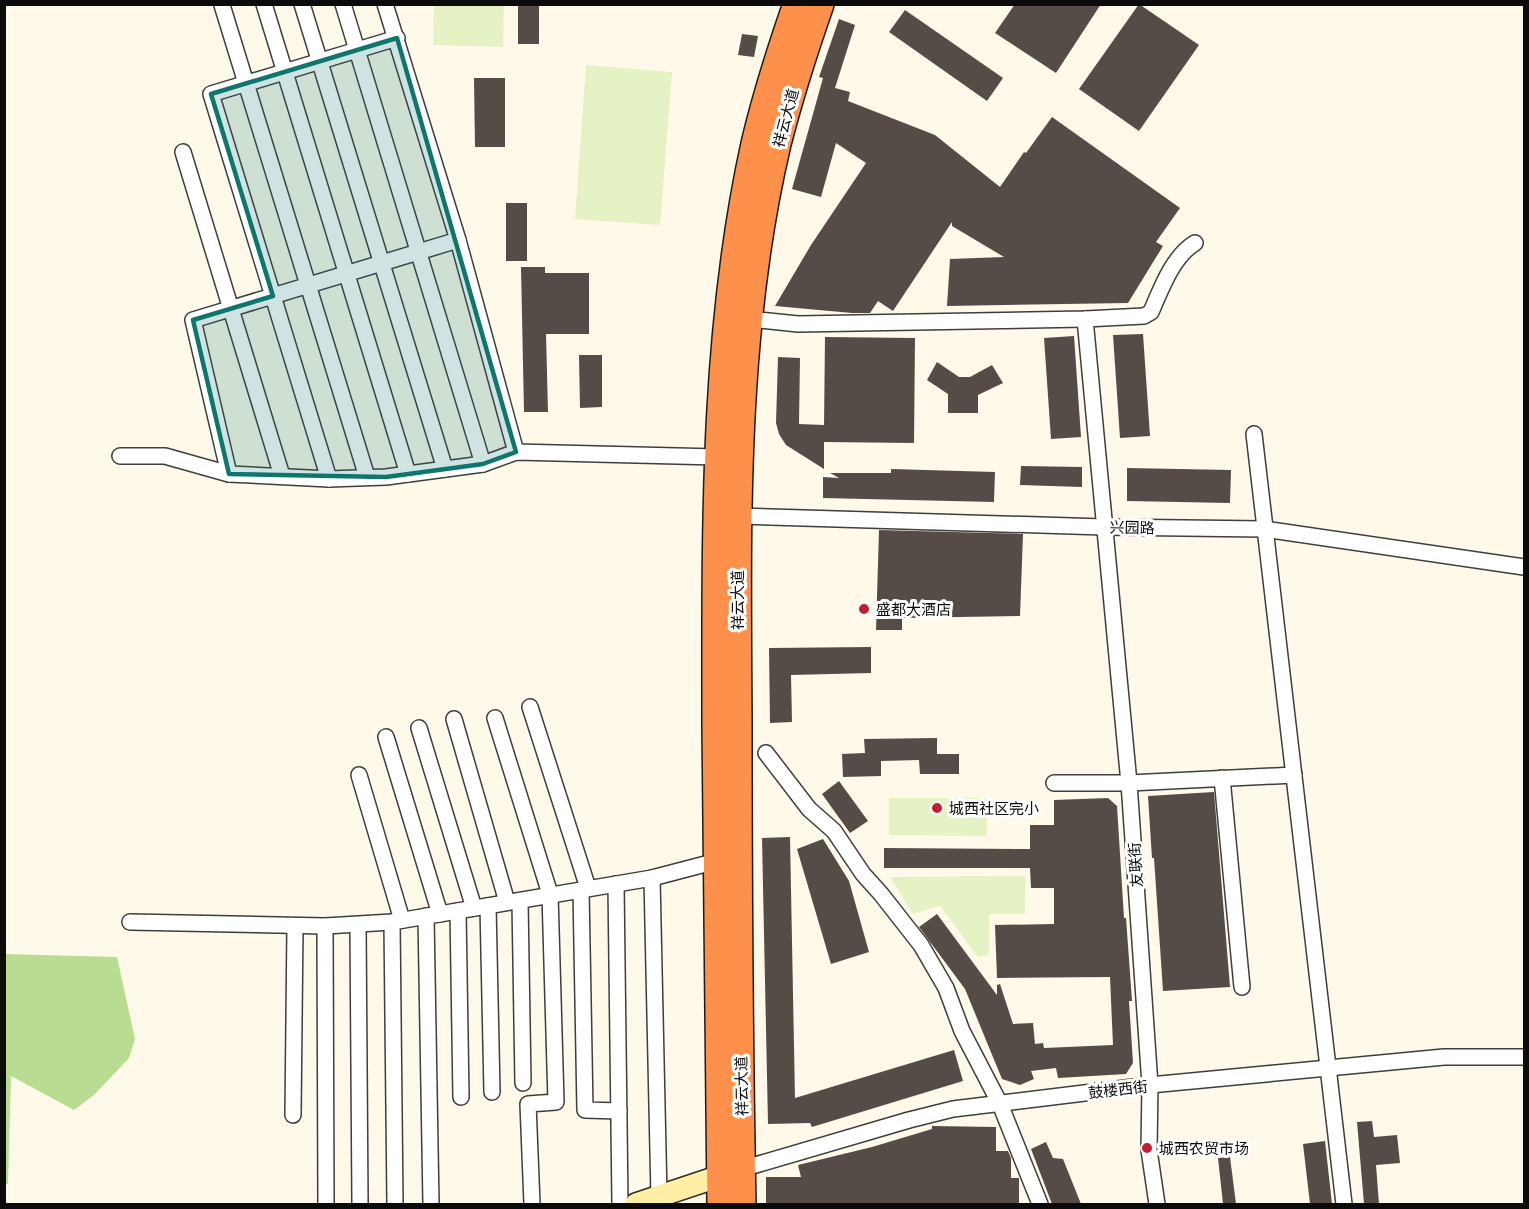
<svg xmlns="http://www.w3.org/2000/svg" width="1529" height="1209" viewBox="0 0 1529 1209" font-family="'Playfair Display','Noto Sans SC',serif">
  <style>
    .forest { fill: #b8dd90 }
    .pitch { fill: #e5f2c4 }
    .building { fill: #554c47 }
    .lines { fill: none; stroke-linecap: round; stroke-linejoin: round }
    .street-casing { stroke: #3e3e3e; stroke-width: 18 }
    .secondary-casing { stroke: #2d2d2d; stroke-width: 24 }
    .highway-casing { stroke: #1c1c1c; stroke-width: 30 }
    .street { stroke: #fff; stroke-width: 15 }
    .secondary { stroke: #ffefa5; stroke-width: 21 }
    .highway { stroke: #fd904a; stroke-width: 27 }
    .marked { fill: #0f766e; fill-opacity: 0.2; stroke: #0f766e; stroke-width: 4.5; stroke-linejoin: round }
    .poi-dot { fill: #c21d30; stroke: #fff; stroke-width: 2 }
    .labels { text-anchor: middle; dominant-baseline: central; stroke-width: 6; stroke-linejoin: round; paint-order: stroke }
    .street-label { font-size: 15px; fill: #0b0b0b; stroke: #fff }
    .poi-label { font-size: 15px; fill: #0b0b0b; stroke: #fff; text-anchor: start }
  </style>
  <rect width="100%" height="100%" fill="#fff9ea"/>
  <path class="forest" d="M4 954 117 957 135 1039 129 1058 94 1095 74 1110 11 1076 8 1184H5Z"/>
  <g class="pitch">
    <path d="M434 5H504L503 47 433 45Z"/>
    <path d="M586 65 672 72 660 225 575 219Z"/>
    <path d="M889 798H987V836L889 835Z"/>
    <path d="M1026 876 1025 914H989V955L978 957 940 906 913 914 890 877Z"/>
  </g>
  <g class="building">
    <rect x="518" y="4" width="21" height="40"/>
    <path d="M1015 4H1101L1056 73 995 33Z"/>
    <path d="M1139 4 1199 45 1139 131 1079 89Z"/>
    <path d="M905 10 1003 78 987 101 889 32Z"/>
    <path d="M839 19 855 25 835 88 850 92 848 101 935 135 1000 187 1024 152 1026 153 1052 117 1180 208 1156 242 1163 246 1128 303 947 306 950 259 1004 257 952 226V222L893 311 878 301 870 313H852L775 306 811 245 866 163 836 143 821 197 792 189 823 78 819 77Z"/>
    <path d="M742 34 758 36 754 57 738 55Z"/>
    <path d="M474 78H505V147H475Z"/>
    <rect x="506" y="203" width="21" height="58"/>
    <path d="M521 267H545V273H589V334H546L548 412H524Z"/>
    <path d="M1143 334 1150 436 1120 438 1113 335Z"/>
    <path d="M1074 336 1081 437 1051 439 1044 338Z"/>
    <path d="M825 337 915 338 914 443 824 442V469L786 445 779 434 776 423 778 357 800 358 799 424 824 425Z"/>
    <path d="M579 355H602V407L580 408Z"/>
    <path d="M937 362 959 377H970L992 365 1003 383 978 395V413H948V394L927 380Z"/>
    <path d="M1021 466 1082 467V487L1020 485Z"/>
    <path d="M1127 468 1231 470 1230 503 1127 501Z"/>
    <path d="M891 469 995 472 994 502 823 498V477L839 478 830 473H891Z"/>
    <path d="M879 530 1023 534 1020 616 902 618V630H876Z"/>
    <path d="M871 647V673L791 675 792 722 770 723 769 648Z"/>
    <path d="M937 738V754H959V774H920L919 760 881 761V776L843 777 842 754 865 753 864 739Z"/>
    <path d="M839 781 868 821 850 833 822 794Z"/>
    <path d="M1214 792 1230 987 1163 991 1154 858H1152L1148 796Z"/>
    <path d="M1108 798 1117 806 1124 918H1126L1132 1001H1129L1133 1063 1126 1074 1058 1078 1056 1068 1031 1071 1034 1079 1020 1085 1002 1079 965 989 919 927 937 914 997 995V985L1000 984 1013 1024 1033 1023 1035 1044 1043 1043 1044 1048 1113 1045 1110 977 997 978 995 925 1054 924V888H1031L1030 868H884V848L1030 849V825H1054V800Z"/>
    <path d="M790 837 795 1098 954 1050 963 1081 812 1127 810 1123 768 1124 762 838Z"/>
    <path d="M823 839 849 881 869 952 831 964 797 849Z"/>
    <path d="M1372 1121 1374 1137 1397 1135 1400 1163 1376 1165 1379 1204H1364L1357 1122Z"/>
    <path d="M932 1126 996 1127V1151H1008L1011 1158V1178H1019V1204H766V1177H801L798 1165 872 1147 932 1129Z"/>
    <path d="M1325 1141 1332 1204H1310L1303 1144Z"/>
    <path d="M1046 1142 1053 1158 1063 1159 1081 1204H1052L1031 1149Z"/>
    <path d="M1230 1157 1236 1204H1223L1218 1158Z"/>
  </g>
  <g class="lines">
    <defs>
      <g id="street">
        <path d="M264 4 408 474"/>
        <path d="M302 4 445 469"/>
        <path d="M343 4 483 464"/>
        <path d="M385 4 458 240 516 452"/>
        <path d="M222 5 367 477"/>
        <path d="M183 152 282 476"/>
        <path d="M749 319 798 324 1085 319 1144 316 1151 312C1161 289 1173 256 1195 243"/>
        <path d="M1085 319 1129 783 1150 1085 1149 1150 1157 1204"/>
        <path d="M1254 434 1344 1204"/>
        <path d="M120 456H165L229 474 329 479 386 477 483 464 516 452 717 457"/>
        <path d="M229 474 193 320 458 240"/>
        <path d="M329 479 211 94 397 38"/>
        <path d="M738 516 1104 527 1264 529 1524 567"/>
        <path d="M530 707 588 888"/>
        <path d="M495 718 550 894 556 1102 528 1104 532 1204"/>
        <path d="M454 719 507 902"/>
        <path d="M419 728 474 908"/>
        <path d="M386 737 440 914"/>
        <path d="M766 753 809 809 834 831 863 874 881 894 921 945 946 988 962 1031 1000 1104 1040 1204"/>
        <path d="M359 775 402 920"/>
        <path d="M1222 778 1242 987"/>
        <path d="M1054 783H1129L1294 775"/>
        <path d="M652 878 659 1197"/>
        <path d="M616 884 620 1204"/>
        <path d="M581 890 585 1110 619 1111"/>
        <path d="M520 901 523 1083"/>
        <path d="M488 906 492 1092"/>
        <path d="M458 911 461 1097"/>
        <path d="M426 916 431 1204"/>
        <path d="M130 922 325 926 392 922 652 878 717 861"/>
        <path d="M392 922 395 1204"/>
        <path d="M358 925 360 1204"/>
        <path d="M325 926 326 1204"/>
        <path d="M293 1115 295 926"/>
        <path d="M735 1171 909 1120 953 1109 1150 1085 1444 1057H1524"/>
      </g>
      <path id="secondary" d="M636 1204 720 1176"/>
      <g id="highway">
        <path d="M721 1204C718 1045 717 885 716 725 716 530 713 335 755 144 766 97 781 50 797 4"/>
        <path d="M742 1204C739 1045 738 884 738 724 737 531 732 334 777 144 789 97 804 50 820 4"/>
      </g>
    </defs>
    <use href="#street" class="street-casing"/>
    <use href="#secondary" class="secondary-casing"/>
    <use href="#highway" class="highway-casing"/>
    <use href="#street" class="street"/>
    <use href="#secondary" class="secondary"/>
    <use href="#highway" class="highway"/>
  </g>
  <path class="marked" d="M397 38 516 452 483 464 386 477 229 474 193 320 273 296 211 94Z"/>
  <g class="poi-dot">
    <circle cx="864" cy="609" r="6"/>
    <circle cx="937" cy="808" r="6"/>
    <circle cx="1147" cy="1148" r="6"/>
  </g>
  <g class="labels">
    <g class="street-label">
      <text transform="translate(785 118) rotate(-75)">祥云大道</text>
      <text transform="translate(1132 527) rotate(1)">兴园路</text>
      <text transform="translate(737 600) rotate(-90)">祥云大道</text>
      <text transform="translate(1135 865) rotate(-94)">友联街</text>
      <text transform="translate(741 1086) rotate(-91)">祥云大道</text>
      <text transform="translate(1118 1089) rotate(-7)">鼓楼西街</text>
    </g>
    <g class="poi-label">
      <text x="876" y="609">盛都大酒店</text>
      <text x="949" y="808">城西社区完小</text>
      <text x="1159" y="1148">城西农贸市场</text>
    </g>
  </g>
  <rect width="1529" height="1209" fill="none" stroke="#0b0b0b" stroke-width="12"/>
</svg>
